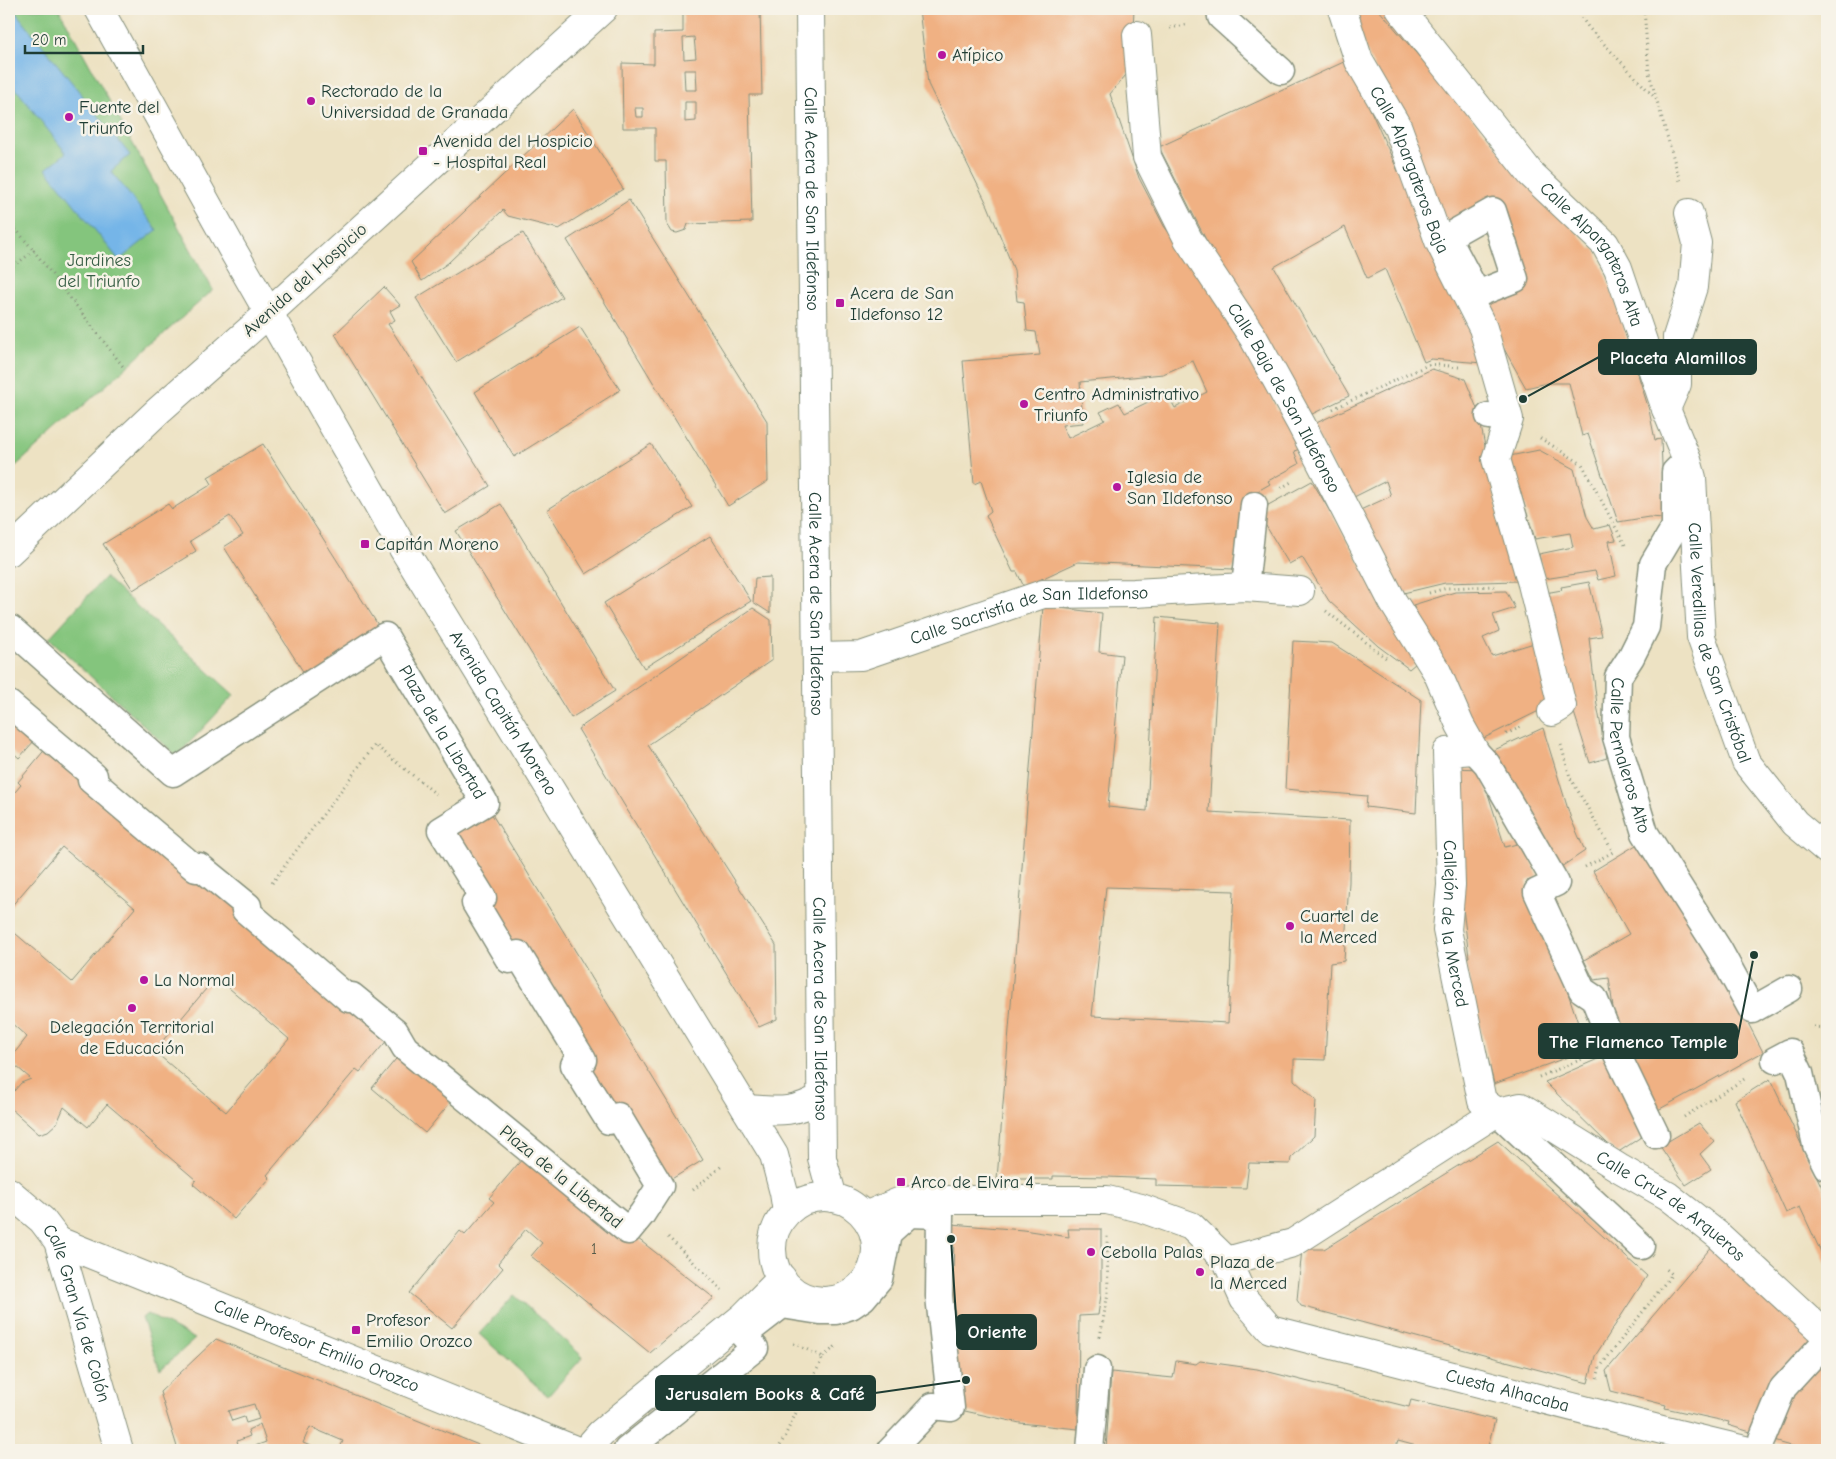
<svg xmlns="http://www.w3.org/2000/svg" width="1836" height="1459" viewBox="0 0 1836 1459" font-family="'Comic Neue',sans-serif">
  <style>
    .green { fill: #84c57d; stroke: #528158 }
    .water { fill: #74b5e8; stroke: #4a798e }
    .building { fill: #f0b183; fill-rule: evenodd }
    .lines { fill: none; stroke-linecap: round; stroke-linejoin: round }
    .pedestrian-casing { stroke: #86907c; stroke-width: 29 }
    .minor-casing { stroke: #86907c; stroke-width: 30 }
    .tertiary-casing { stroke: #86907c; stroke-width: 30 }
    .secondary-casing { stroke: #86907c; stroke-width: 30 }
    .primary-casing { stroke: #86907c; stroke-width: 30 }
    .path { stroke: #86907c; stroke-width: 3; stroke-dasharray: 1 4; stroke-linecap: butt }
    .pedestrian { stroke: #fff; stroke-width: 26 }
    .minor { stroke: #fff; stroke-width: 28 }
    .tertiary { stroke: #fff; stroke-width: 28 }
    .secondary { stroke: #fff; stroke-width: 28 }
    .primary { stroke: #fff; stroke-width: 28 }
    .poi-dot { fill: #b5179e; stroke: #f7f3e8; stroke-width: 2 }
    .labels { text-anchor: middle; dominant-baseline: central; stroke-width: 5; stroke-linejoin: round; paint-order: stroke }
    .number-label { font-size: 15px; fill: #535a48 }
    .poi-label { font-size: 18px; fill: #1f3d34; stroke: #f7f3e8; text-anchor: start }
    .street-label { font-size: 18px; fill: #1f3d34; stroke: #f7f3e8 }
    .park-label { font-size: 18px; fill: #385f46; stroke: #f7f3e8 }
    .leader { fill: none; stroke: #1f3d34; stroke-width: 2 }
    .callout-dot { fill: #1f3d34; stroke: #f7f3e8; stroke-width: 2 }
    .callout { fill: #1f3d34; stroke: #1f3d34; stroke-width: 2 }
    .callout-label { font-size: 19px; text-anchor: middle; font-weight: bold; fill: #fff }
  </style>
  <rect width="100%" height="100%" fill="#f7f3e8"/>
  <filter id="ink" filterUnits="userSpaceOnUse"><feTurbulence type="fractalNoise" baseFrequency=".02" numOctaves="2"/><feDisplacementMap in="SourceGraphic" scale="10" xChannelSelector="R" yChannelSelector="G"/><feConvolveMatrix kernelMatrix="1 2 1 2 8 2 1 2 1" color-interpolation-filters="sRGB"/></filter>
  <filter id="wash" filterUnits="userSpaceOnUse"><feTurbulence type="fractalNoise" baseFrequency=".0096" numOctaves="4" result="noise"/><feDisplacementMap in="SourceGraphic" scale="20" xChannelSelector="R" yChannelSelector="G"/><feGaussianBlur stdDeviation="1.12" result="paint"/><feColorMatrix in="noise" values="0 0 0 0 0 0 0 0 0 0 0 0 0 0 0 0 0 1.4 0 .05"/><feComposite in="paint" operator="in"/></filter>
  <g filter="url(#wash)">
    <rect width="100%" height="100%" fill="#ede2c3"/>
    <g class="green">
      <path d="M9 9H59L213 290 9 472Z"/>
      <path d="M105 577 234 695 177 756 49 638Z"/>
      <path d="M514 1295 583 1357 548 1396 479 1334Z"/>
      <path d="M147 1314 195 1339 160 1370 142 1318Z"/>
    </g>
    <path class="water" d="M9 9H13L130 155 111 171 157 230 119 260 46 169 66 153 9 80Z"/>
    <g id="blocks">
      <g class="building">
        <path d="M683 9H760L762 95H749L752 222 688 224 686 230 677 233 672 232 667 224 666 161H655V128H623L622 63 654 64V33L683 32ZM694 37 696 58 684 59 683 38ZM684 70H696L697 90H685ZM685 102H696V121L685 122ZM635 108H643V117H636Z"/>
        <path d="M919 9H1134L1131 69 1110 94 1139 178 1164 226 1249 342 1277 410 1282 408 1300 449 1294 451 1299 464 1268 481 1270 484 1249 496 1233 569 1078 562 1024 587 1017 572H1013L986 515 991 511 981 481 974 484 963 361 1040 355 1036 332 1027 331 1024 302 1017 301 1014 270 988 206 928 84ZM1193 361 1207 392 1175 408 1167 393 1125 413 1119 403 1100 412 1105 420 1068 438 1062 425 1083 423 1080 382 1163 374Z"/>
        <path d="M1351 9H1378L1528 183 1565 218 1591 249 1594 248 1614 296 1649 410 1655 440 1661 439 1664 518 1649 517 1618 522 1588 434 1582 436 1569 383H1547L1526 388 1490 324 1477 294 1515 279 1493 211 1447 237 1363 42Z"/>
        <path d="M1348 60 1433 249H1435L1483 363 1431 359 1424 362 1385 269 1367 278 1345 227 1274 267 1349 396 1306 417 1240 307 1159 147Z"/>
        <path d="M573 109 623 189 559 229 508 216 503 210 448 263 422 281 411 262Z"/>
        <path d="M629 200 767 421 768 481 728 506 567 240Z"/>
        <path d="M523 233 562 297 456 362 416 298Z"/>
        <path d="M384 287 400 305 390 311 395 320 388 324 490 486 445 514 335 334Z"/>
        <path d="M580 327 620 390 514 457 475 392Z"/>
        <path d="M1432 369 1465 379 1478 411 1498 511 1518 581 1445 583 1395 595 1356 512 1391 496 1386 481 1350 499 1312 425Z"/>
        <path d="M263 444 385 636 311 684 224 547 243 535 230 516 190 541 196 551 133 590 103 544 168 504 172 509 212 484 208 477Z"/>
        <path d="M651 444 692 507 586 574 547 510Z"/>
        <path d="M1539 450 1574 469 1587 517 1594 529 1610 525 1616 540 1609 541 1616 576 1598 580 1595 571 1544 579 1539 554 1573 547 1570 533 1535 539 1519 487H1515L1505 457Z"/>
        <path d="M1312 481 1379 595 1422 658 1409 669 1378 646 1329 601 1302 557 1289 564 1260 516 1261 509Z"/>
        <path d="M501 504 615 691 571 718 456 531Z"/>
        <path d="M710 536 751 601 644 668 604 603Z"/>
        <path d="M770 577V613L753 602 755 578Z"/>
        <path d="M1589 582 1602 636 1589 638 1597 705 1607 758 1590 763 1571 703 1545 593 1562 590 1561 587Z"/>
        <path d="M1506 591 1515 608 1493 615 1499 631 1483 638 1492 656 1534 643 1553 704 1478 741 1413 605 1455 592Z"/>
        <path d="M1043 606 1102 613 1099 652 1122 655 1108 807 1147 811 1157 617 1220 623 1209 812 1350 820 1349 882 1344 961 1330 963 1325 1060 1294 1059V1080L1316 1100 1314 1136 1291 1158 1290 1164 1249 1163 1246 1188 1156 1186V1179L1108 1177 1053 1176V1179H997ZM1106 887 1234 891 1228 1023 1092 1016Z"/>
        <path d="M753 608 771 620 772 660 648 745 776 945 777 1019 759 1027 578 729Z"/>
        <path d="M1293 641 1332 643 1421 700 1416 813 1366 807 1367 796 1285 789Z"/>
        <path d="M9 704 42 732 19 758 9 749Z"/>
        <path d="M1543 728 1571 819 1585 851 1561 867 1492 751Z"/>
        <path d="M52 741 395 1031 360 1072 356 1069 267 1175 270 1178 234 1219 193 1184 196 1180 107 1104 88 1127 64 1107 57 1123 48 1131 39 1134 9 1107V1089L14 1091 21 1083 31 1079 9 1060 27 1037 9 1021V928L72 982 135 908 62 847 9 909V799L21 785 18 782ZM216 977 289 1039 226 1112 154 1051Z"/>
        <path d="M1453 768 1480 769 1505 847 1525 842 1538 877 1527 881 1532 913 1541 934 1559 966 1587 1050 1494 1084 1464 958 1469 957 1454 836Z"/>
        <path d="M485 803 703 1160 660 1186 441 830Z"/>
        <path d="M1641 842 1719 967 1763 1052 1658 1110 1615 1023 1609 978 1594 980 1584 960 1629 934 1593 871Z"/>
        <path d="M405 1048 458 1093 425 1133 372 1088Z"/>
        <path d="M1607 1055 1644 1135 1617 1153 1545 1082Z"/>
        <path d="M1770 1079 1827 1198V1265L1800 1207 1786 1213 1735 1101Z"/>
        <path d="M1699 1123 1714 1141 1700 1154 1711 1169 1686 1185 1660 1146Z"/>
        <path d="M1498 1141 1647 1276 1595 1356 1588 1383 1301 1306 1297 1300 1302 1249H1324Z"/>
        <path d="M529 1151 628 1231 714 1298 650 1353 531 1256 542 1243 526 1229 498 1263 503 1268 452 1328 409 1293 460 1231 465 1235 494 1202 489 1198Z"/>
        <path d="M940 1223 1023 1230 1069 1237 1068 1229H1101V1295L1098 1315 1079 1316 1078 1429 1020 1423 951 1408Z"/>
        <path d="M1714 1244 1819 1341 1760 1435 1728 1425 1729 1422 1665 1408 1666 1405 1611 1391 1606 1371Z"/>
        <path d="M216 1339 491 1450H339L343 1441 310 1427 303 1443 320 1450H244L266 1442 260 1424 248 1430 250 1436 237 1441 240 1450H178L160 1392ZM254 1404 259 1419 246 1423 244 1417 232 1421 228 1411Z"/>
        <path d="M1827 1352V1450H1805L1767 1439 1783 1398Z"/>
        <path d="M1176 1361 1196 1364 1200 1361 1257 1369 1409 1407 1411 1400 1495 1420 1487 1450H1431L1398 1441 1395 1450H1106L1111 1372 1173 1378Z"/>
      </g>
    </g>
  </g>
  <g filter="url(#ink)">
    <use href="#blocks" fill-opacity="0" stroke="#86907c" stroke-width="1"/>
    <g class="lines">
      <defs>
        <g id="pedestrian">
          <path d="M1220 9 1221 17 1281 71"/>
          <path d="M1493 211 1515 279 1477 294 1447 237Z"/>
          <path d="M1489 416 1509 419"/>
          <path id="s1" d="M1687 460 1675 472V527L1653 564 1646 627 1631 657 1618 677 1616 737 1645 833 1719 950 1752 1010 1789 989"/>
          <path d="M1245 587 1254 505"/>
          <path id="s2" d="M9 631 11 629 173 773 385 636 485 803 441 830 483 898 475 903 509 960 518 954 583 1060 574 1065 609 1121 618 1116 660 1186 642 1214 628 1231 405 1048 395 1031 352 996 349 999 245 910 248 906 199 866 196 869 91 780 94 776 9 704"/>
          <path d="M1474 750 1487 764 1556 883 1537 892 1582 990 1594 998 1614 1048 1656 1135"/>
          <path d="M1775 1060 1790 1052 1800 1073 1816 1145 1827 1167"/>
          <path d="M1497 1112 1641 1246"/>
          <path d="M1762 1439 1783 1388 1827 1340"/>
          <path d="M627 1450 755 1348 743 1335 782 1305 820 1311H836L851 1306 863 1298 879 1279 888 1233 909 1214 940 1215 939 1296 951 1408 933 1406 891 1450"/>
          <path d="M1090 1450 1097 1369"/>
        </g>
        <g id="minor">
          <path id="s3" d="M1342 9 1359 61 1398 128 1439 241 1483 328 1509 419 1496 459 1532 584 1562 706 1552 712"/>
          <path id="s4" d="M1400 9 1531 174 1605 244 1618 268 1666 409 1687 460 1692 478 1701 637 1746 762 1795 823 1827 850"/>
          <path id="s5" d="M1137 35 1147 157 1188 239 1253 337 1301 424 1393 602 1437 672 1460 725 1474 750 1447 752 1451 885 1447 930 1482 1101 1497 1112"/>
          <path d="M1666 409 1677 384V337L1693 287 1697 243 1689 213"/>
          <path id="s6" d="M817 657 861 656 1043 594 1134 593 1245 587 1300 591"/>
          <path id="s7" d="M865 1216 901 1201 920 1200H1107L1141 1208 1191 1226 1227 1261 1244 1299 1270 1329 1662 1430 1745 1450"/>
          <path id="s8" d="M1227 1261 1293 1243 1497 1112 1521 1107 1619 1168 1668 1196 1719 1236 1827 1336"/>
        </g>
        <g id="tertiary">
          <path id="s9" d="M810 9 822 1158 833 1198"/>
          <path d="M269 313 603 9"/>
        </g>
        <g id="secondary">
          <path id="s10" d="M99 9 231 247 404 550 774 1155 784 1193 787 1212"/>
          <path d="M9 552 158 411 269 313"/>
          <path d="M746 1109C777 1111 794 1114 821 1097"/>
          <circle cx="824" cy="1249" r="52"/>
          <path id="s11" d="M58 1241 575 1450"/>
          <path d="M586 1450 601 1433 744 1316 782 1278"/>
        </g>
        <g id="primary">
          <path id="s12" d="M9 1192 42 1220 58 1241 119 1450"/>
        </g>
      </defs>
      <use href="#pedestrian" class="pedestrian-casing"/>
      <use href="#minor" class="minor-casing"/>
      <use href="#tertiary" class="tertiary-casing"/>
      <use href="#secondary" class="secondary-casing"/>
      <use href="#primary" class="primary-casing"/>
      <g class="path">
        <path d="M1576 9 1588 27 1657 100"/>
        <path d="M1644 9 1649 73 1680 181"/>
        <path d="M1170 28 1189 24"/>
        <path d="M9 148 14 155 9 160"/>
        <path d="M9 221 34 251"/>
        <path d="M9 269 34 251 125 369"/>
        <path d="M1333 409 1430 364 1459 367"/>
        <path d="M1540 438 1582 464 1625 545"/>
        <path d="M1281 488 1293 481"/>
        <path d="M1429 593 1447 588 1497 586"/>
        <path d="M1326 611 1386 658"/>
        <path d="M1506 734 1523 726"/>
        <path d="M1561 745 1570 777 1613 852"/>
        <path d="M1585 867 1613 852"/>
        <path d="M272 883 375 745 436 794"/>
        <path d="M1813 1027 1827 1028"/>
        <path d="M1539 1077 1582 1059"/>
        <path d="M1684 1117 1746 1078"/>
        <path d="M693 1190 723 1165"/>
        <path d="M668 1237 722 1290"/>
        <path d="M1100 1337 1108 1293 1107 1236"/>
        <path d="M823 1357 836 1346"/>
        <path d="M1597 1378 1600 1367 1672 1274 1665 1268"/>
        <path d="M778 1450 823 1357 793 1343"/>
      </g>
      <use href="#pedestrian" class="pedestrian"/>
      <use href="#minor" class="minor"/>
      <use href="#tertiary" class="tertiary"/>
      <use href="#secondary" class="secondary"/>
      <use href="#primary" class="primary"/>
    </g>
  </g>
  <g class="poi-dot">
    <circle cx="942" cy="55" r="5"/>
    <circle cx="311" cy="101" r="5"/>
    <circle cx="69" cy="117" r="5"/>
    <rect x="418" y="146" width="10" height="10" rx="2.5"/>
    <rect x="835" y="298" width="10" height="10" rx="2.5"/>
    <circle cx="1024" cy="404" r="5"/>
    <circle cx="1117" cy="487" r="5"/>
    <rect x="360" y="539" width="10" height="10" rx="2.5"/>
    <circle cx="1290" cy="926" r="5"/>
    <circle cx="144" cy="980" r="5"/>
    <circle cx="132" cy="1008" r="5"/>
    <rect x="896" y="1177" width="10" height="10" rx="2.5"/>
    <circle cx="1091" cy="1252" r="5"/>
    <circle cx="1200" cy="1272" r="5"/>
    <rect x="351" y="1325" width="10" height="10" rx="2.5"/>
  </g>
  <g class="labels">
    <g class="number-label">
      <text x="594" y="1249">1</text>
    </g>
    <g class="poi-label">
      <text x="952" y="55">Atípico</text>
      <text x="321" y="91">Rectorado de la<tspan x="321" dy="21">Universidad de Granada</tspan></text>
      <text x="79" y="107">Fuente del<tspan x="79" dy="21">Triunfo</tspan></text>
      <text x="433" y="141">Avenida del Hospicio<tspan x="433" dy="21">- Hospital Real</tspan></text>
      <text x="850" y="293">Acera de San<tspan x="850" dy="21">Ildefonso 12</tspan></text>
      <text x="1034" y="394">Centro Administrativo<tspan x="1034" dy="21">Triunfo</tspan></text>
      <text x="1127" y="477">Iglesia de<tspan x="1127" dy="21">San Ildefonso</tspan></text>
      <text x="375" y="544">Capitán Moreno</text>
      <text x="1300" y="916">Cuartel de<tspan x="1300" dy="21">la Merced</tspan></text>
      <text x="154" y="980">La Normal</text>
      <text x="132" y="1027" text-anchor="middle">Delegación Territorial<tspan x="132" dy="21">de Educación</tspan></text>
      <text x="911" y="1182">Arco de Elvira 4</text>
      <text x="1101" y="1252">Cebolla Palas</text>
      <text x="1210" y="1262">Plaza de<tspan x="1210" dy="21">la Merced</tspan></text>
      <text x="366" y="1320">Profesor<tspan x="366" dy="21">Emilio Orozco</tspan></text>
    </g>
    <g class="street-label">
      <text stroke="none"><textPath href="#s3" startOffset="175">Calle Alpargateros Baja</textPath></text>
      <text stroke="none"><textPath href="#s9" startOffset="190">Calle Acera de San Ildefonso</textPath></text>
      <text stroke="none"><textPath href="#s4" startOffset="314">Calle Alpargateros Alta</textPath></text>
      <text transform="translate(305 280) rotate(-42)">Avenida del Hospicio</text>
      <text stroke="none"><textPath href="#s5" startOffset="400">Calle Baja de San Ildefonso</textPath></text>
      <text stroke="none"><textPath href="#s9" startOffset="595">Calle Acera de San Ildefonso</textPath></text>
      <text stroke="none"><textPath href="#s6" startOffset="219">Calle Sacristía de San Ildefonso</textPath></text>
      <text stroke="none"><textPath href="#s4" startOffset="731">Calle Veredillas de San Cristóbal</textPath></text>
      <text stroke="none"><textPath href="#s10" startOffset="812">Avenida Capitán Moreno</textPath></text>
      <text stroke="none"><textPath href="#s2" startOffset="584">Plaza de la Libertad</textPath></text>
      <text stroke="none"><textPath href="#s1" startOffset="316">Calle Pernaleros Alto</textPath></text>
      <text stroke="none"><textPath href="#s5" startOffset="1000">Callejón de la Merced</textPath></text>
      <text stroke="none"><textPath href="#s9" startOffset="1000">Calle Acera de San Ildefonso</textPath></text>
      <text transform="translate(561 1177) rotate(39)">Plaza de la Libertad</text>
      <text stroke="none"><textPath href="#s8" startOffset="515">Calle Cruz de Arqueros</textPath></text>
      <text stroke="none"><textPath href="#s12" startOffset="144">Calle Gran Vía de Colón</textPath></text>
      <text stroke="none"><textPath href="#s11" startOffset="279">Calle Profesor Emilio Orozco</textPath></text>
      <text stroke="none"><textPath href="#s7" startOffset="710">Cuesta Alhacaba</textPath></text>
    </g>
    <g class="park-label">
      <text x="99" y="260">Jardines<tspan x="99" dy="21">del Triunfo</tspan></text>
    </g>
  </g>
  <path class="leader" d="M1523 399L1599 357M1754 955L1737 1041M951 1239L957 1332M966 1380L875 1393"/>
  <g class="callout-dot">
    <circle cx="1523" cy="399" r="5"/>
    <circle cx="1754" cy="955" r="5"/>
    <circle cx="951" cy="1239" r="5"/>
    <circle cx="966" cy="1380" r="5"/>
  </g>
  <g class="callout">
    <rect x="1599" y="340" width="157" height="34" rx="5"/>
    <rect x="1539" y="1024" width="198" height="34" rx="5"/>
    <rect x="957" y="1315" width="79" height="34" rx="5"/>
    <rect x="656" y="1376" width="219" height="34" rx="5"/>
  </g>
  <g class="callout-label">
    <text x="1678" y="364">Placeta Alamillos</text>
    <text x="1638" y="1048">The Flamenco Temple</text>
    <text x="997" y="1338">Oriente</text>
    <text x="765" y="1400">Jerusalem Books &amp; Café</text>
  </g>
  <rect width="1836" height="1459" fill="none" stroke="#f7f3e8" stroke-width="30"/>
  <path d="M25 45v8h118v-8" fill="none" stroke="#1f3d34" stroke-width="2.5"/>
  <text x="32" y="45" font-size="15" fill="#1f3d34" stroke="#f7f3e8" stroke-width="4" paint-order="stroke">20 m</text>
</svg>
